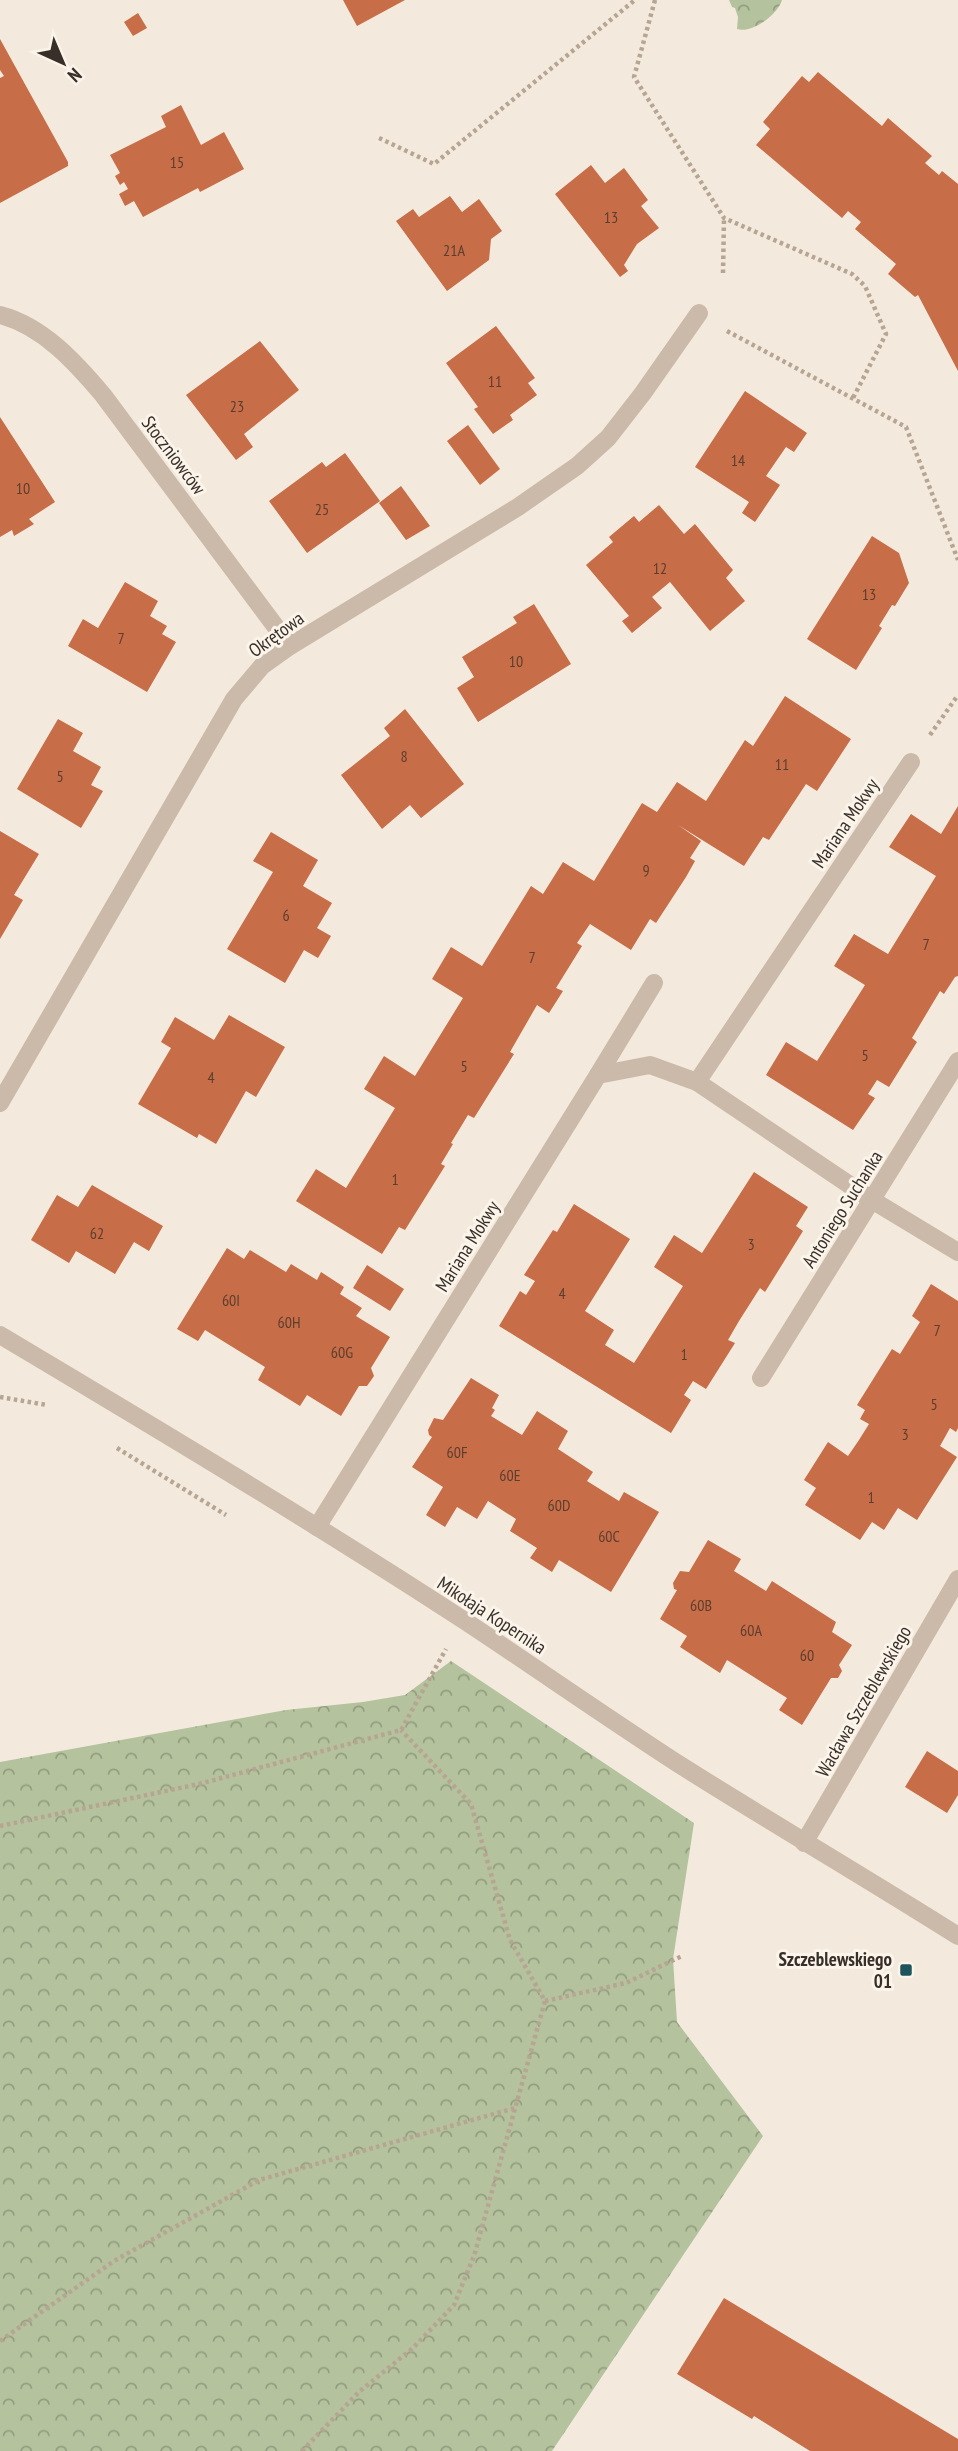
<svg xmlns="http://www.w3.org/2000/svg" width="958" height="2451" viewBox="0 0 958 2451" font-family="'PT Sans Narrow',sans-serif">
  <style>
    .forest { fill: url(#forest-crowns) }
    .building { fill: #c76d47 }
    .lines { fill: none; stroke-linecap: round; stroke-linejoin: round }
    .path { stroke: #b7a593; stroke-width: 4.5; stroke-dasharray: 3.5 3.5; stroke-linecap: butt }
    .service { stroke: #cbbaa9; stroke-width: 18 }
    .minor { stroke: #cbbaa9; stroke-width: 18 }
    .poi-dot { fill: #1e545b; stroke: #faf4ea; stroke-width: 2.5 }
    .labels { text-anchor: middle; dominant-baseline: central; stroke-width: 6; stroke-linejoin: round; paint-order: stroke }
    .number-label { font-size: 16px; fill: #5c3e30 }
    .street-label { font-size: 19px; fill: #382f29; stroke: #faf4ea }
    .poi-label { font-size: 19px; font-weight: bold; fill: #382f29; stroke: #faf4ea; text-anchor: end }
  </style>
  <defs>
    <pattern id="forest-crowns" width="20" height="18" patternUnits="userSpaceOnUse" patternTransform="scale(1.75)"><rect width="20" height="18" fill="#b4c29d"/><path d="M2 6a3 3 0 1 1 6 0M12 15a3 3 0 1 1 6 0" fill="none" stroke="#939e80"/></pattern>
  </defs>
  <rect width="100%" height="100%" fill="#f3eadd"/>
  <g class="forest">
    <path d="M729 0H782C778 15 751 34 737 29L738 17 735 8 732 7Z"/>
    <path d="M451 1661 694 1823 673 1959 677 2022 763 2136 552 2451H0V1762L286 1710 363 1702 405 1695Z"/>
  </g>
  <g class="building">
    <path d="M343 0H405L357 26Z"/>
    <path d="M138 13 147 28 133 36 124 22Z"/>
    <path d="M0 39 68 162V166L0 203V78L4 76 0 70Z"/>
    <path d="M818 72 882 126 888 118 932 156 925 163 939 175 942 171 958 184V371L918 295 915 297 888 274 896 264 855 229 861 222 848 211 842 218 756 145 770 129 763 122 802 76 809 82Z"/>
    <path d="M181 105 201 145 224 132 244 169 200 192 198 188 143 217 134 201 125 206 119 194 128 189 124 182 120 185 115 176 120 173 110 155 166 127 161 116Z"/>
    <path d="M591 165 605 183 624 168 648 200 641 206 659 228 637 244 624 265 628 271 620 277 555 194Z"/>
    <path d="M450 196 462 212 479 199 502 231 491 239 489 260 447 291 396 221 413 209 419 217Z"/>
    <path d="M496 326 535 378 528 383 537 395 510 415 513 420 493 434 474 409 478 407 446 363Z"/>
    <path d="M260 341 299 390 244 434 253 447 236 460 186 395Z"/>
    <path d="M745 391 807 433 794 452 786 447 766 476 780 485 755 522 742 513 749 502 695 467Z"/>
    <path d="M0 417 55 502 29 519 34 524 14 536 12 530 0 537Z"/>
    <path d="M468 425 500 469 480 485 447 441Z"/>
    <path d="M345 453 380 501 307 553 269 501 322 462 326 467Z"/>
    <path d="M401 486 430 526 406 540 379 503Z"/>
    <path d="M659 505 684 534 695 524 733 570 726 578 745 601 710 631 670 582 652 597 662 608 632 633 622 621 629 616 586 565 613 542 609 537 634 516 639 522Z"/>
    <path d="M872 536 899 553 909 583 895 606 892 605 879 626 882 628 856 670 807 639Z"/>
    <path d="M125 582 158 601 150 616 167 626 162 634 176 642 147 692 68 646 83 619 98 628Z"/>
    <path d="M534 604 571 664 478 722 457 688 474 677 462 657 517 623 513 617Z"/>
    <path d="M785 696 851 739 817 791 806 784 769 840 763 837 744 866 678 825 701 841 690 858 695 861 686 877 656 923 650 919 631 950 590 924 577 943 582 946 556 988 563 991 549 1013 537 1005 510 1052 514 1054 474 1118 468 1115 451 1143 453 1144 441 1164 445 1166 405 1230 399 1227 382 1254 296 1201 316 1169 346 1188 395 1108 364 1089 384 1056 415 1076 463 998 432 979 451 947 482 966 531 886 543 894 563 862 594 881 642 803 657 812 677 782 706 801 745 740 753 746Z"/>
    <path d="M405 709 464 784 421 818 410 805 382 829 341 775 390 736 384 728Z"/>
    <path d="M58 719 83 733 73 751 101 767 91 785 103 791 81 828 17 789Z"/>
    <path d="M958 806V976L955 977 944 994 940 991 912 1038 917 1042 889 1087 877 1080 868 1094 875 1098 853 1130 766 1075 786 1042 817 1061 865 985 834 966 854 934 888 954 936 876 889 847 911 814 941 834Z"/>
    <path d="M0 831 39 854 14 895 23 900 0 939Z"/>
    <path d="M271 832 318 860 303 886 332 903 317 928 331 936 318 958 304 950 285 983 227 949 273 872 253 861Z"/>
    <path d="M229 1015 285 1047 256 1097 246 1091 216 1144 199 1134 197 1138 138 1104 171 1048 161 1042 175 1017 214 1040Z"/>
    <path d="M754 1172 808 1207 796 1226 803 1231 765 1292 760 1288 739 1321 728 1340 735 1343 706 1389 693 1381 684 1395 691 1400 671 1433 499 1326 520 1291 526 1295 535 1281 524 1275 553 1230 557 1232 574 1204 630 1239 585 1311 614 1330 605 1345 634 1363 683 1286 654 1267 674 1235 702 1253Z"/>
    <path d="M92 1185 163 1226 149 1251 134 1242 115 1274 76 1251 69 1263 31 1240 57 1195 78 1207Z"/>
    <path d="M227 1248 244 1259 250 1250 286 1272 291 1264 317 1280 321 1272 344 1287 340 1294 362 1308 356 1316 390 1337 371 1368 374 1376 367 1386H359L341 1416 307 1395 300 1406 258 1380 265 1367 205 1330 198 1341 177 1329Z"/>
    <path d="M367 1265 404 1289 390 1311 353 1288Z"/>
    <path d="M931 1284 958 1301V1428L956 1432 950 1428 940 1446 957 1457 917 1520 898 1508 884 1530 872 1522 860 1540 805 1505 816 1488 804 1480 828 1442 848 1456 859 1440 869 1424 860 1419 865 1410 857 1405 892 1349 900 1354 920 1322 912 1316Z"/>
    <path d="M471 1378 499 1395 492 1408 495 1410 491 1416 522 1435 537 1411 568 1431 558 1449 593 1472 587 1481 619 1501 624 1492 659 1512 611 1592 559 1560 552 1572 530 1558 537 1548 510 1531 516 1519 488 1501 477 1519 457 1507 445 1527 426 1515 443 1487 412 1467 432 1437 429 1435 428 1430 434 1418 443 1420Z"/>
    <path d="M708 1540 741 1559 734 1571 766 1591 772 1581 836 1622 832 1632 852 1645 839 1665 842 1671 838 1678H831L802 1725 779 1710 787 1698 727 1660 720 1673 680 1647 687 1636 660 1619 677 1590 674 1589 673 1583 680 1571 689 1572Z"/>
    <path d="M927 1751 958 1771V1795L947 1813 905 1787Z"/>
    <path d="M724 2298 958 2439V2451H810L754 2416 752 2419 677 2374Z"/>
  </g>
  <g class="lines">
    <g class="path">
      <path d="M655 0 634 77 724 218 852 274 865 286 886 334 853 398"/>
      <path d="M379 138 434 164 635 0"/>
      <path d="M723 273 724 218"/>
      <path d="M727 331 906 427 958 560"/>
      <path d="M930 735 958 695"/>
      <path d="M0 1397 47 1405"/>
      <path d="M117 1448 226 1515"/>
      <path d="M0 1826 199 1784 401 1730 446 1649"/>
      <path d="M545 2001 626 1983 682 1956"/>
      <path d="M0 2341 114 2261 259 2180 515 2108"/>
      <path d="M302 2451 360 2391 413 2348 454 2305 474 2256 545 2001 510 1940 471 1804 401 1730"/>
    </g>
    <path class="service" d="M598 1075 654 983"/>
    <g class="minor">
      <path d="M0 315C43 326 76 363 103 395L290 646"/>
      <path d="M697 1082 911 762"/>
      <path d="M0 1103 234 699 262 666 290 646 518 507 577 466 608 438 643 393 699 313"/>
      <path d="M0 1335C156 1428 313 1522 465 1621 536 1668 606 1717 677 1763 770 1822 865 1877 958 1936"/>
      <path d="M761 1378 958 1061"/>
      <path d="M317 1527 598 1075 650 1065 697 1082 872 1200 958 1252"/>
      <path d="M804 1843 958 1579"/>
    </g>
  </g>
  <rect class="poi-dot" x="899" y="1963" width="14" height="14" rx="3.5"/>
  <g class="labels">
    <g class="number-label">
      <text x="177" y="162">15</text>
      <text x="611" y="217">13</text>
      <text x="454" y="250">21A</text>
      <text x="495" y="381">11</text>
      <text x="237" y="406">23</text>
      <text x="738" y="460">14</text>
      <text x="23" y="488">10</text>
      <text x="322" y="509">25</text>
      <text x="660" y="568">12</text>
      <text x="869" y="594">13</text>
      <text x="121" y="638">7</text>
      <text x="516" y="661">10</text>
      <text x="404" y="756">8</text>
      <text x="782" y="764">11</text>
      <text x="60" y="776">5</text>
      <text x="646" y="870">9</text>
      <text x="286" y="915">6</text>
      <text x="926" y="944">7</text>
      <text x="532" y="957">7</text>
      <text x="865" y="1055">5</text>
      <text x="464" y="1066">5</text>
      <text x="211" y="1077">4</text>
      <text x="395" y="1179">1</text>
      <text x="97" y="1233">62</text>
      <text x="751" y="1244">3</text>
      <text x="562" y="1293">4</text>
      <text x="231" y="1300">60I</text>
      <text x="289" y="1322">60H</text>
      <text x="937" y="1330">7</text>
      <text x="342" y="1352">60G</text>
      <text x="684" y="1354">1</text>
      <text x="934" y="1404">5</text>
      <text x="905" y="1434">3</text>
      <text x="457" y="1452">60F</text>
      <text x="510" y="1475">60E</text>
      <text x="871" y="1497">1</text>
      <text x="559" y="1505">60D</text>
      <text x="609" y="1536">60C</text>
      <text x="701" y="1605">60B</text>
      <text x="751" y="1630">60A</text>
      <text x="807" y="1655">60</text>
    </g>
    <g class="street-label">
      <text transform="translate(174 455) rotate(53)">Stoczniowców</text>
      <text transform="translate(276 634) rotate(-36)">Okrętowa</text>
      <text transform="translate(845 823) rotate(-56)">Mariana Mokwy</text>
      <text transform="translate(842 1209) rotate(-58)">Antoniego Suchanka</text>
      <text transform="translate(467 1246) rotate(-58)">Mariana Mokwy</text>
      <text transform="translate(492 1615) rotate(33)">Mikołaja Kopernika</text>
      <text transform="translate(863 1701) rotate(-60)">Wacława Szczeblewskiego</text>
    </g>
    <g class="poi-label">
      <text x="892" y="1959">Szczeblewskiego<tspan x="892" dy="22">01</tspan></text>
    </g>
  </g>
  <g transform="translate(63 63) rotate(136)" stroke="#faf4ea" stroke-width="5" paint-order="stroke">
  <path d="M0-5L12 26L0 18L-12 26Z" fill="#382f29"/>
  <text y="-10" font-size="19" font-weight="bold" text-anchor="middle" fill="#382f29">N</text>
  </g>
</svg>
